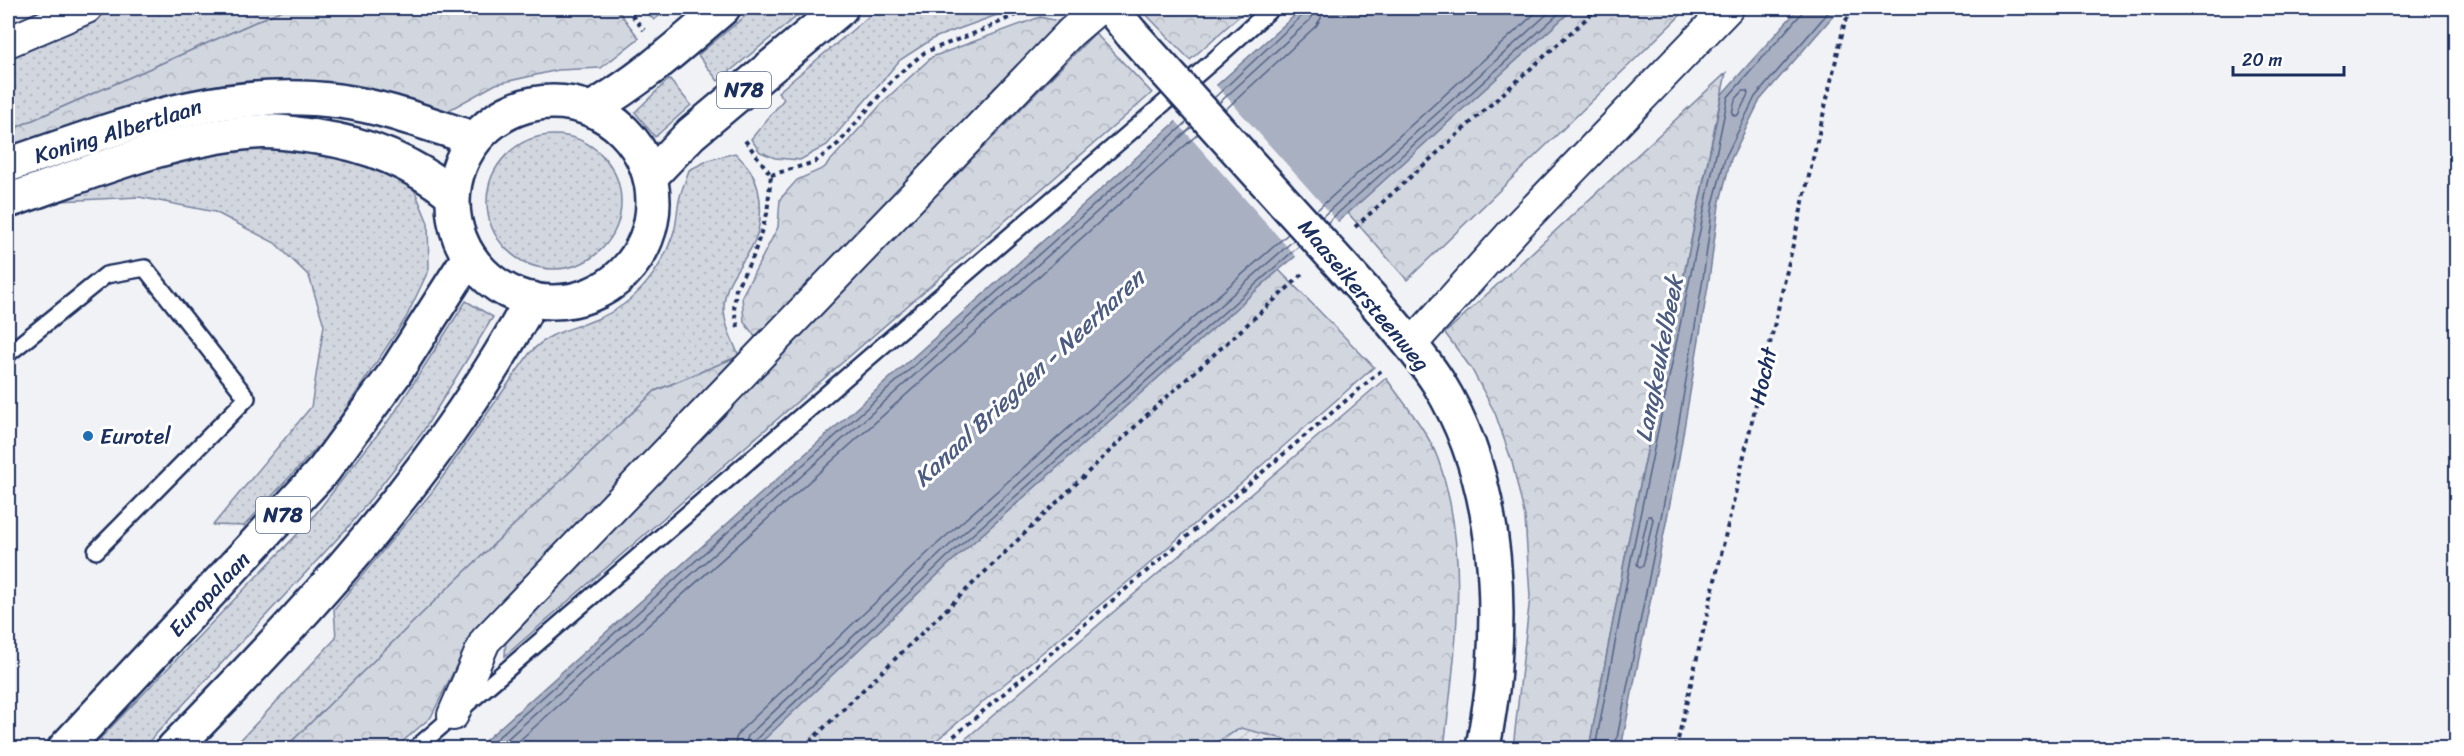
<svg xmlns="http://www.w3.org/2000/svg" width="2464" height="756" viewBox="0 0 2464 756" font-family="Sriracha,sans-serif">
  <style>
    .industrial { fill: url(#industrial-furrows) }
    .grass { fill: url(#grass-dots); stroke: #76829e; stroke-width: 1.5 }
    .forest { fill: url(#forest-crowns); stroke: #76829e; stroke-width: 1.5 }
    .water { fill: #a8b0c2; stroke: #707c9a; stroke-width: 1.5 }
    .pier { fill: #f1f2f5 }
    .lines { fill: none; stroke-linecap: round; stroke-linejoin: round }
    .shore { stroke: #536386; stroke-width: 1.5 }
    .lane-casing { stroke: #1b2f5e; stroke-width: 20 }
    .street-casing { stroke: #1b2f5e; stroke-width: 34 }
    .secondary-casing { stroke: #1b2f5e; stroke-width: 38 }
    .primary-casing { stroke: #1b2f5e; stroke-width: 38 }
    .path { stroke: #1b2f5e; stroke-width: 4; stroke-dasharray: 4.5 4.5; stroke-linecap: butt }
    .lane { stroke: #fff; stroke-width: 15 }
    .street { stroke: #fff; stroke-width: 30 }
    .secondary { stroke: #fff; stroke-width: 33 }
    .primary { stroke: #fff; stroke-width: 33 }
    .secondary-bridge-casing { stroke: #1b2f5e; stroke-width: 38; stroke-linecap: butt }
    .secondary-bridge { stroke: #fff; stroke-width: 33 }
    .poi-dot { fill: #1f6fb2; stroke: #fff; stroke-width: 2 }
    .labels { text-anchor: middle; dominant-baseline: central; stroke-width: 6; stroke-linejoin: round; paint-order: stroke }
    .shield { fill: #fff; stroke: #5f6d8e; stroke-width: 1.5 }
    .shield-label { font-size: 21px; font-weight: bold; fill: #1b2f5e }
    .street-label { font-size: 22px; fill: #1b2f5e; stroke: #fff }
    .poi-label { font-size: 22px; fill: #1b2f5e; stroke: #fff; text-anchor: start }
    .water-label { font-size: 24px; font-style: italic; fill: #4c5c81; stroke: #fff }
  </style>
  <defs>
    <pattern id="industrial-furrows" width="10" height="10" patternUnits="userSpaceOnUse" patternTransform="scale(1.5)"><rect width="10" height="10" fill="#e1e4ea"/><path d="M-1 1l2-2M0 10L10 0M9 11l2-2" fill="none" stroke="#c0c4cb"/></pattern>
    <pattern id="grass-dots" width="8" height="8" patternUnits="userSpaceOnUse" patternTransform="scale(1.5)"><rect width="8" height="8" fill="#d2d6df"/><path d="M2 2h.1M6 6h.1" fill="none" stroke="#b4b8c2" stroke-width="1.8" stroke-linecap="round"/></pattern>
    <pattern id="forest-crowns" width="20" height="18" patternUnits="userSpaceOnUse" patternTransform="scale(1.5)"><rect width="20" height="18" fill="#d2d6df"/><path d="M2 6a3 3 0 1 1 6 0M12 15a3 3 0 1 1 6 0" fill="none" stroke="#b4b8c2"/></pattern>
  </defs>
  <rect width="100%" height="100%" fill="#f1f2f5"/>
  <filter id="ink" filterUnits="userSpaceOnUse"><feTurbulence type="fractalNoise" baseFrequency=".0167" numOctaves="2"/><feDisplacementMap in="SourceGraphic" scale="12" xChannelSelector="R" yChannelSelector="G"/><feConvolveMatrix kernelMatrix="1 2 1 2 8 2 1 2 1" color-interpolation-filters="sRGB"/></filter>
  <g filter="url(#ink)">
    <path class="industrial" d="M1241 728 1288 740 1289 748H1206Z"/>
    <g class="grass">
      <path d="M119 8H287L8 131V55Z"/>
      <path d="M643 8H669L654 20Z"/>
      <path d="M755 8H807L718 81 698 55Z"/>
      <path d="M879 8H1016L934 38 900 60 827 145 800 160 775 158 760 152 751 139 784 99 778 92Z"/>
      <path d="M669 79 691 105 655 137 635 112Z"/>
      <circle cx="554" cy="202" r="67"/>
      <path d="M233 149 302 150 391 168 414 189 428 223 429 269 406 318 327 437 244 526 213 525 311 407 324 325 309 276 275 243 215 212 139 197 39 202 135 167Z"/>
      <path d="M735 153C740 158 746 164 750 170 764 193 764 227 750 250 738 269 724 284 724 308 724 325 733 341 739 356L655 391 449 587 285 748H233L336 638 334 609 432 492 529 354C551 330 568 331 597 319 637 303 663 269 675 228 677 219 677 210 679 201 681 190 686 180 689 170L709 160Z"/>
      <path d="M466 301 493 317 422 433 350 525 143 748H91L310 521 395 412Z"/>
    </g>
    <g class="forest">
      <path d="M287 8H616L639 38 601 68 558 70 496 84 440 115 196 94 121 110 8 150V131Z"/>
      <path d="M1140 8H1248L1190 60Z"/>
      <path d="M1574 8H1688L1407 280 1348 213Z"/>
      <path d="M1040 17 1067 23 759 342 744 322 742 296 778 227 780 199 797 180 824 168 886 99 932 57Z"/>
      <path d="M1095 33 1152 93 505 656 506 636Z"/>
      <path d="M1726 73 1627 547 1589 748H1513L1530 597 1525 517 1512 462 1495 413 1471 368 1445 333Z"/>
      <path d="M1279 270 1374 367 1142 570 927 748H755L951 562Z"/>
      <path d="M739 356 471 636 431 717 395 748H285L449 587 655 391Z"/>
      <path d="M1386 378C1404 404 1427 429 1438 459 1471 552 1455 653 1444 748H1289L1288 740 1241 728 1206 748H955Z"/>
    </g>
    <g class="water">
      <path d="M1303 8H1574L1348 213 1279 270 951 562 755 748H477Z"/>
      <path d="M1799 8H1840L1760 100 1731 159 1719 205 1709 280 1679 458 1621 748H1589L1627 547 1722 94Z"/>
    </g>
    <path class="pier" d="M1215 84 1340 224 1298 259 1175 120Z"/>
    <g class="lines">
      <g class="shore">
        <path d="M1743 91H1747L1748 94 1738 115 1734 116 1732 113 1735 100Z"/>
        <path d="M1214 98 1304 14 1306 8"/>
        <path d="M1219 103 1310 20 1314 8"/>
        <path d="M1225 110 1316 26 1321 18 1323 8"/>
        <path d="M1316 211 1541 8"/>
        <path d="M1322 217 1554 8"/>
        <path d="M1327 223 1565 8"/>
        <path d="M1648 516H1651L1653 519 1643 566 1640 568 1637 564Z"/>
        <path d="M486 748 1187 122"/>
        <path d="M497 748 1192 127"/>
        <path d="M511 748 1198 134"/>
        <path d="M735 748 736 738 741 730 936 545 1288 234"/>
        <path d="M744 748 748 736 942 552 1294 240"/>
        <path d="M751 748 753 742 947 557 1299 246"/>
        <path d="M1595 748 1633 549 1728 97 1801 14 1803 8"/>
        <path d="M1615 748 1673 457 1703 279 1713 204 1725 158 1755 97 1832 8"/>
      </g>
      <defs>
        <g id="lane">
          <path d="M8 354 106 275 145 268 247 398 96 551"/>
          <path d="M416 748 1214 60 1272 8"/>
        </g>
        <g id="street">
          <path d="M8 42 87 8"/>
          <path d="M1411 345 1518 226 1728 8"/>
          <path d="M453 715 485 641 1071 32 1099 8"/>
        </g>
        <g id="secondary">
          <path d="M1111 8 1131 33"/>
          <path d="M8 165C118 128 220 85 339 101 385 107 431 125 475 139"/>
          <path d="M8 201C87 174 168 139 253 132 274 130 296 134 317 137 368 144 412 162 453 195"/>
          <path d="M1379 307C1399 331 1421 355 1438 382 1490 466 1501 570 1494 667 1493 694 1487 722 1483 748"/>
        </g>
        <g id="primary">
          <circle cx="553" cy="202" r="100"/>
          <path d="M591 109C640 81 681 44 723 8"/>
          <path d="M650 177 691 134 841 8"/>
          <path d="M65 748 324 470 395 373 469 257"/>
          <path d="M174 748C307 613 441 468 532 299"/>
        </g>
      </defs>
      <use href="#lane" class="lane-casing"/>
      <use href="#street" class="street-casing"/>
      <use href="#secondary" class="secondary-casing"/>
      <use href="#primary" class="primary-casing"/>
      <g class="path">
        <path d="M626 8 644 30"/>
        <path d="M1034 8 1045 11"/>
        <path d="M771 175 815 162 839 143 895 77 925 52 983 30 1030 8"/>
        <path d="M1355 227 1598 8"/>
        <path d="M738 327 734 310 736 288 753 257 767 214 771 175 744 139"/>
        <path d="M803 748 1148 414 1303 274"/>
        <path d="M940 748 1384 368"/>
        <path d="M1676 748 1845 21 1857 8"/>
      </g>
      <use href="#lane" class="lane"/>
      <use href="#street" class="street"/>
      <use href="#secondary" class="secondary"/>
      <use href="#primary" class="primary"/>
      <defs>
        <path id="secondary-bridge" d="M1131 33 1379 307"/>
      </defs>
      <use href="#secondary-bridge" class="secondary-bridge-casing"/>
      <use href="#secondary-bridge" class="secondary-bridge"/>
    </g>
  </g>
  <circle class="poi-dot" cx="88" cy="436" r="6"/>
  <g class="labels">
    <g class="shield">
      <rect x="717" y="72" width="54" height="36" rx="4.5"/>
      <rect x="256" y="497" width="54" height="36" rx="4.5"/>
    </g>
    <g class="shield-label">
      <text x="744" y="90">N78</text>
      <text x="283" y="515">N78</text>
    </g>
    <g class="street-label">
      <text transform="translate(118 131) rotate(-17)">Koning Albertlaan</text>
      <text transform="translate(1364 295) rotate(50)">Maaseikersteenweg</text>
      <text transform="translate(1763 376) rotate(-77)">Hocht</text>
      <text transform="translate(209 594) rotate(-47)">Europalaan</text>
    </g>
    <g class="poi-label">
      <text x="100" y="436">Eurotel</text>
    </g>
    <g class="water-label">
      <text transform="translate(1659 359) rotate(-79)">Langkeukelbeek</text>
      <text transform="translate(1029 378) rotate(-43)">Kanaal Briegden - Neerharen</text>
    </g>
  </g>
  <rect width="2464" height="756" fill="none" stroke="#fff" stroke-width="30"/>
  <rect x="15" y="15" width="2434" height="726" fill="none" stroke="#1b2f5e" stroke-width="2" filter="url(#ink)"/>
  <path d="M2233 66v9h111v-9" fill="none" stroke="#1b2f5e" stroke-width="3"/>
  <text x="2242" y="66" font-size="18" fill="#1b2f5e" stroke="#ffffff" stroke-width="4.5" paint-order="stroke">20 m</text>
</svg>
